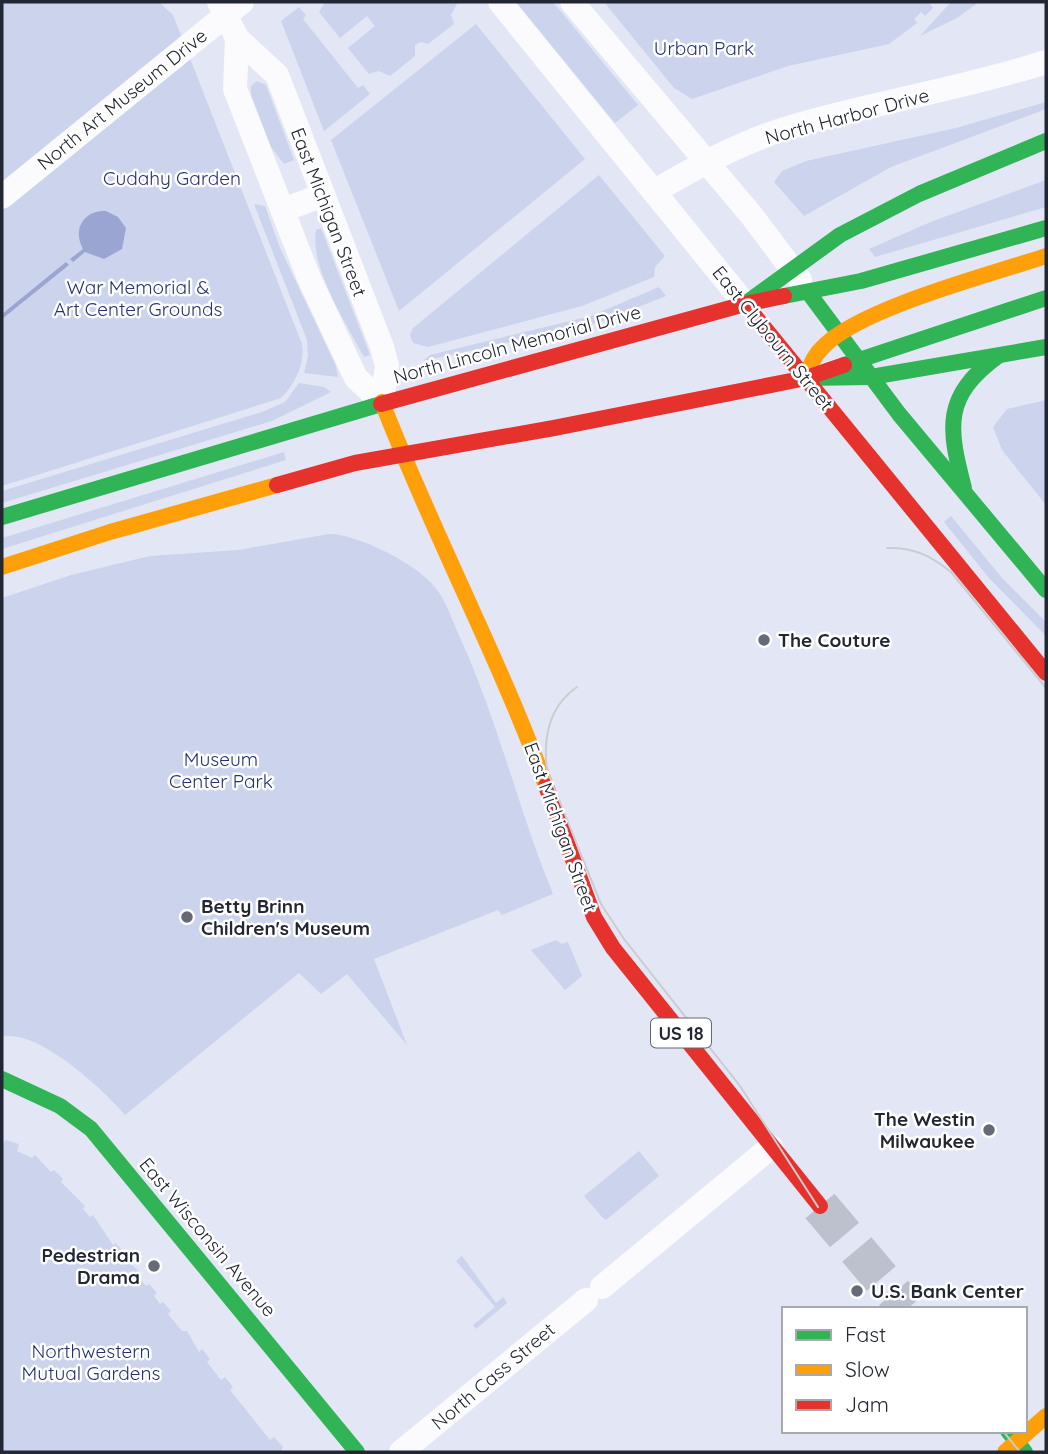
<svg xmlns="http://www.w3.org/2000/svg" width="1048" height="1454" viewBox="0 0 1048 1454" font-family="Quicksand,sans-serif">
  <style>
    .green { fill: #cbd3ed }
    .water { fill: #9aa6d1 }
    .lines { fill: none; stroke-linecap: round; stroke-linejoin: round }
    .primary-tunnel { stroke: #bdc1ce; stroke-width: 38; stroke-dasharray: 38 19; stroke-linecap: butt }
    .street { stroke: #fbfbfe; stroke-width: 24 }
    .fast { stroke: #30b455; stroke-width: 16 }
    .slow { stroke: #ff9f0a; stroke-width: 16 }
    .jam { stroke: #e5322d; stroke-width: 16 }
    .tram { stroke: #caccd0; stroke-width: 2 }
    .poi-dot { fill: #666a77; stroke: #fff; stroke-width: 2.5 }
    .labels { text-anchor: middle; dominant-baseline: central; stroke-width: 5; stroke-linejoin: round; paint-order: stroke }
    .shield { fill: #fff; stroke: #656870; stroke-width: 2 }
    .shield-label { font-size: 18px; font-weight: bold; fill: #232733 }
    .park-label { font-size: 19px; fill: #263173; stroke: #fff }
    .street-label { font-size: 19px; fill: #232733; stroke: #fff }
    .poi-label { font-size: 19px; font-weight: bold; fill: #232733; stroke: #fff; text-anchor: start }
  </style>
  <rect width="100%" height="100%" fill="#e3e7f5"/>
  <g class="green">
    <path d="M2 2H159L173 15 302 344C305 364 295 384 281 398L2 486Z"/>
    <path d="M325 2H455L457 4 451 15 454 24 428 44 421 42 415 45V56L390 76 379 71 369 74 348 48 375 26 367 16 340 38 319 12Z"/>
    <path d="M516 2H553L638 105 615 123Z"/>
    <path d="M604 2H929L933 8 925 16 921 12 914 19 917 23 889 44 788 66 692 99 674 88Z"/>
    <path d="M951 2H979L957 18 920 36Z"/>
    <path d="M299 7 306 15 303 19 358 88 363 85 370 94 324 131 281 21Z"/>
    <path d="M476 24 585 159 399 311 331 140Z"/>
    <path d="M257 81 266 85 294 160 284 164 271 147 251 94V86Z"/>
    <path d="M1046 102V109L891 167 804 216 774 182 782 171 806 161 956 128Z"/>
    <path d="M599 175 665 256 655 267 654 277 582 306 428 347 413 343 410 335 413 328Z"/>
    <path d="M1046 180V207L875 257 869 249 933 221Z"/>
    <path d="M254 204 265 206 280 248 336 366 338 377 304 373 308 356 307 340Z"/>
    <path d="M321 228 370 355 364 357C346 323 310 269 316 230Z"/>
    <path d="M659 287 666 296 601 322 423 361 430 355 591 316Z"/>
    <path d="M299 383 324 387 331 392 272 421 2 503V491L262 412 285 402Z"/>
    <path d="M1046 400V505L1002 450 993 427 1007 409Z"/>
    <path d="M284 452 286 460 2 549V538Z"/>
    <path d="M951 516 1003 579 1046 622V636L989 578 944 522Z"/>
    <path d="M329 534C357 534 415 563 433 585 447 600 453 624 462 642 499 725 519 811 553 894L502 915 498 910 374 959 407 1045 347 974 321 994 299 973 125 1115C104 1090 37 1028 2 1037V598L71 575 150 556 238 550Z"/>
    <path d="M556 940 562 944 568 942 582 976 565 990 531 950Z"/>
    <path d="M6 1140 19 1144 17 1151 32 1158 35 1155 51 1172 54 1170 63 1179 61 1182 85 1206 83 1209 90 1217 93 1215 113 1245 116 1243 124 1253 121 1256 139 1271 136 1274 146 1286 149 1284 157 1293 154 1296 160 1304 163 1302 171 1311 168 1314 182 1331H187L199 1352 202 1349 210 1359 207 1362 221 1380 225 1377 233 1387 230 1390 270 1440 274 1437 283 1447 280 1452H2V1144Z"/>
    <path d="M639 1151 659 1176 606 1220 603 1218 584 1196Z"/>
    <path d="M462 1256 496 1303 503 1297 507 1303 476 1329 473 1325 495 1307 456 1261Z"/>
  </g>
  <g class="water">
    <path d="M106 211 118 217 126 228 122 249 104 259 85 252 73 262 70 259 83 249C72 229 84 210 106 211Z"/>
    <path d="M66 262 69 265 2 319V314Z"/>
  </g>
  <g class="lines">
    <path class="primary-tunnel" d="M820 1206 907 1309"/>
    <g class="street">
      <path d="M219 2 237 38 277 75 382 347 387 366 382 402"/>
      <path d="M500 2 745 304"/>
      <path d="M572 2 752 216 800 280"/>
      <path d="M237 38 235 89 309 278 356 378 382 402"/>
      <path d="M655 191C698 166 743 141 791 127 875 102 962 89 1046 62"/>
      <path d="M2 197 242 2"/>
      <path d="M283 210 323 195"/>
      <path d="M602 1287 771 1147"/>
      <path d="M401 1452 586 1300"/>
    </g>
    <g class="fast">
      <path d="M808 292 899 414 1046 590"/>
      <path d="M784 296 861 281 1046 228"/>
      <path d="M745 304 840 235 919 194 1046 141"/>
      <path d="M844 365 1046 298"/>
      <path d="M806 378 871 377 1046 347"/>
      <path d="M964 488C948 427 943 396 998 356"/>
      <path d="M2 517 381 404"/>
      <path d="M2 1079 60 1106 91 1129 357 1452"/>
      <path d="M1008 1431 1025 1452"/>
    </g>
    <g class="slow">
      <path d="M806 378C809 366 815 354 825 345 865 307 989 275 1046 256"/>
      <path d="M382 402C432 532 498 655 546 786"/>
      <path d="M2 567 110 532 277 485"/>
      <path d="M1005 1452 1046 1416"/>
    </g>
    <g class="jam">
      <path d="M745 304 1046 673"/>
      <path d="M381 404 745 304 784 296"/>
      <path d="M277 485 355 463 554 428 806 378 844 365"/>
      <path d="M546 786 594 917 613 948 820 1206"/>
    </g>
    <g class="tram">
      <path d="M887 548C914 547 931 556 951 572L1046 688"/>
      <path d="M577 687C548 707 543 738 547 770L601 904 624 939 740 1086 818 1207"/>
      <path d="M1003 1431 1020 1452"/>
    </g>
  </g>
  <g class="poi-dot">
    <circle cx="764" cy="640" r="7"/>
    <circle cx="187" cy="917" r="7"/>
    <circle cx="989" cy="1130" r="7"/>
    <circle cx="154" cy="1266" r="7"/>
    <circle cx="857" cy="1291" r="7"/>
  </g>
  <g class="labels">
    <rect class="shield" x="651" y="1018.5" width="60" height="29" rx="5"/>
    <g class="shield-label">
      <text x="681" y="1033">US 18</text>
    </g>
    <g class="park-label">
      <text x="704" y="48">Urban Park</text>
      <text x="172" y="178">Cudahy Garden</text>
      <text x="138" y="287">War Memorial &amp;<tspan x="138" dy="22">Art Center Grounds</tspan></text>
      <text x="221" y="759">Museum<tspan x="221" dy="22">Center Park</tspan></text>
      <text x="91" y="1351">Northwestern<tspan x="91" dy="22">Mutual Gardens</tspan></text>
    </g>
    <g class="street-label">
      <text transform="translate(122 99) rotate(-39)">North Art Museum Drive</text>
      <text transform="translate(847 116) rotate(-15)">North Harbor Drive</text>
      <text transform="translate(329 212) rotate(69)">East Michigan Street</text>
      <text transform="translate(773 338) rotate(51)">East Clybourn Street</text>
      <text transform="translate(517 344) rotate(-15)">North Lincoln Memorial Drive</text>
      <text transform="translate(561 827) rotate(70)">East Michigan Street</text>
      <text transform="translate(208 1237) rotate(50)">East Wisconsin Avenue</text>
      <text transform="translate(493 1376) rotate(-40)">North Cass Street</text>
    </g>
    <g class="poi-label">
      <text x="778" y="640">The Couture</text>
      <text x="201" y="906">Betty Brinn<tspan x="201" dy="22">Children's Museum</tspan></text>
      <text x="975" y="1119" text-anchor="end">The Westin<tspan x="975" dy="22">Milwaukee</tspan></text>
      <text x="140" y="1255" text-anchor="end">Pedestrian<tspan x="140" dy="22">Drama</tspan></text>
      <text x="871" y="1291">U.S. Bank Center</text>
    </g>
  </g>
  <rect width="1048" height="1454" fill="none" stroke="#232733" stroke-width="7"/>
  <rect x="782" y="1307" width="245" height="126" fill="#ffffff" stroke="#a7a9ad" stroke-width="2"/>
  <rect x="796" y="1330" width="35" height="10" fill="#30b455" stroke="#a7a9ad" stroke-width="2"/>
  <text x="845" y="1342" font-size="21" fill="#232733">Fast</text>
  <rect x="796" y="1365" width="35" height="10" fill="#ff9f0a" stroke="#a7a9ad" stroke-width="2"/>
  <text x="845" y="1377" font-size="21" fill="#232733">Slow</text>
  <rect x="796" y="1400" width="35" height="10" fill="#e5322d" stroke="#a7a9ad" stroke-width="2"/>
  <text x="845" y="1412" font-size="21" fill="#232733">Jam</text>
</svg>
